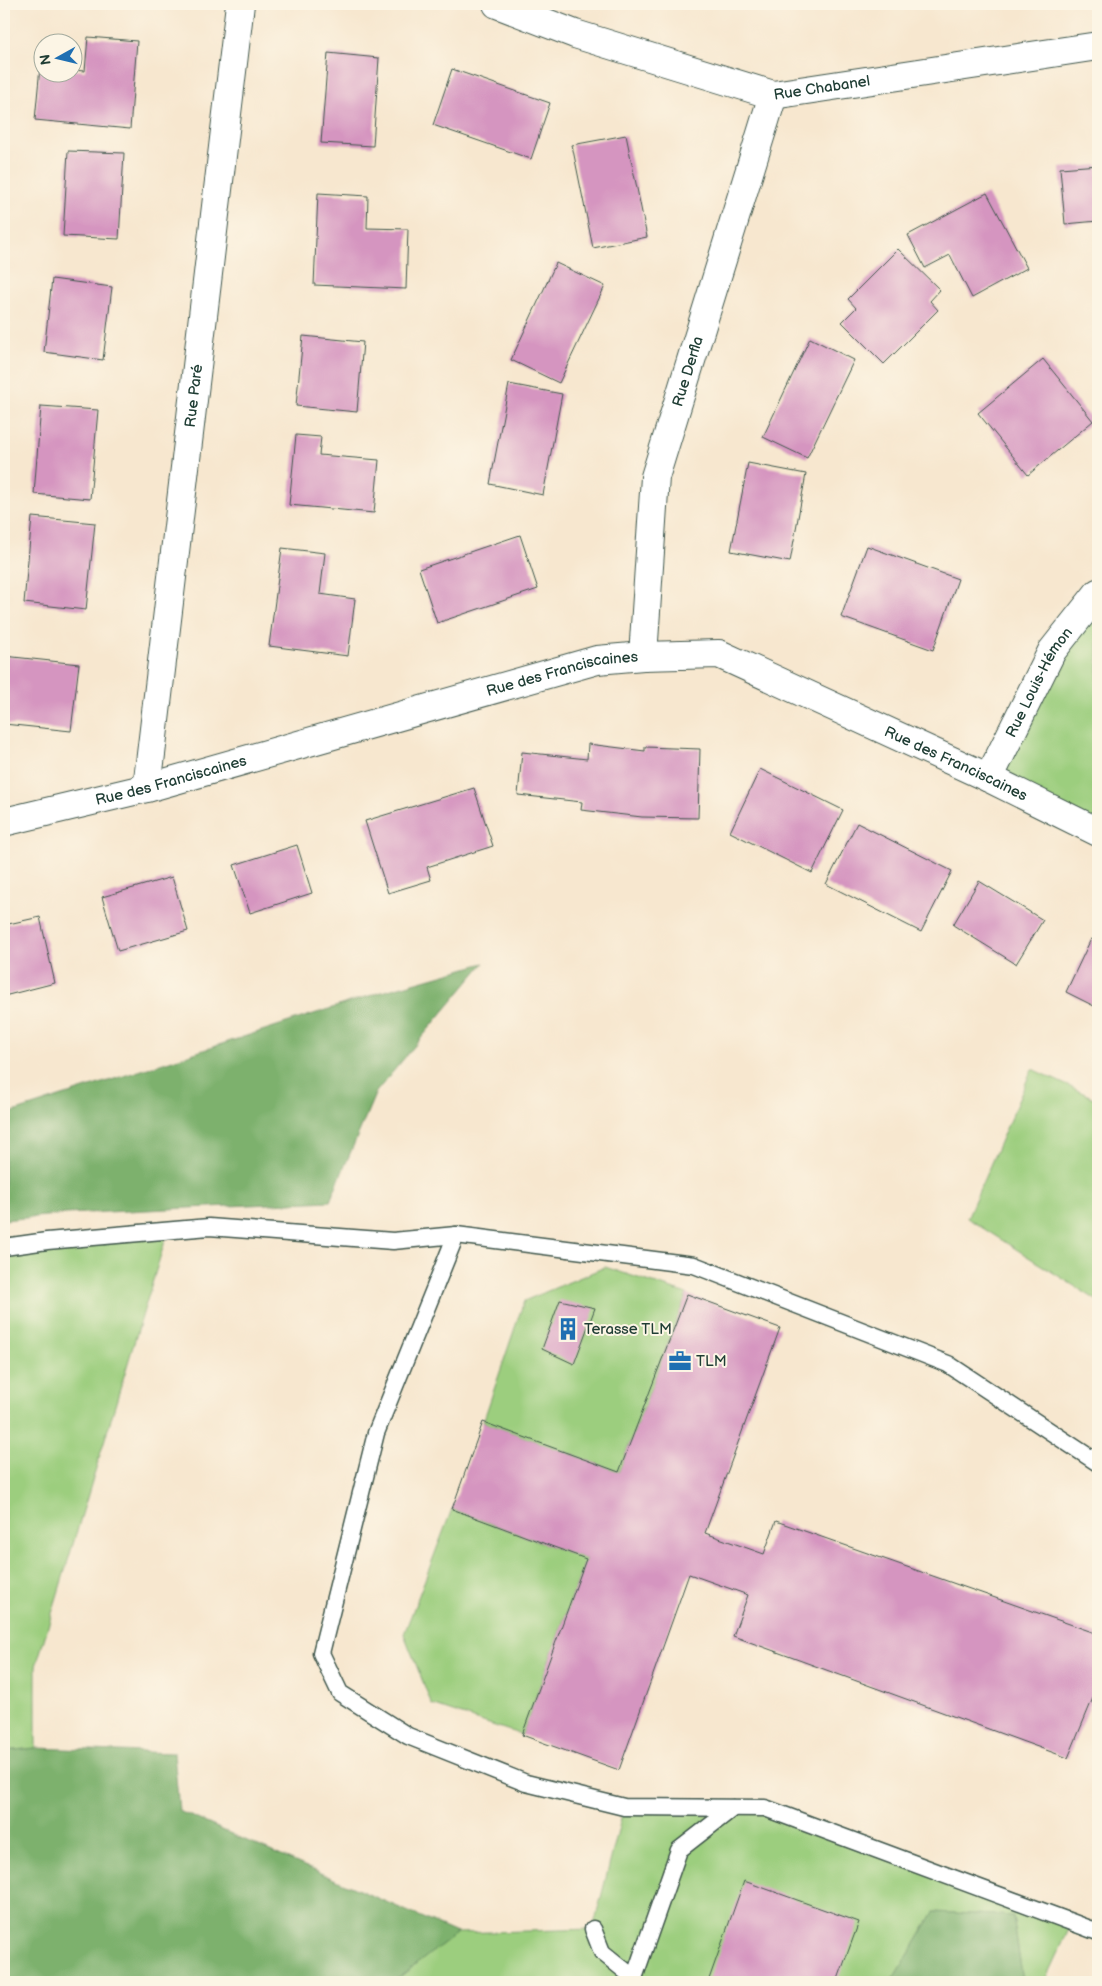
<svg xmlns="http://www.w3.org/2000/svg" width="1102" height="1986" viewBox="0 0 1102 1986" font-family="'Balsamiq Sans',sans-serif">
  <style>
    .green { fill: #9cce7e; stroke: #5e8659 }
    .forest { fill: #7db16d; stroke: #4e7750 }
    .building { fill: #d595c0 }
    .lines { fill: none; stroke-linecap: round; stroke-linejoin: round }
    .service-casing { stroke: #3f564b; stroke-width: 19 }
    .minor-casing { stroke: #3f564b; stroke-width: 30 }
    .service { stroke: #fff; stroke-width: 16 }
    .minor { stroke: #fff; stroke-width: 28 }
    .labels { text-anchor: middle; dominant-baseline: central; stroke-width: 4; stroke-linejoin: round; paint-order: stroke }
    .street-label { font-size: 15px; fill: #1f3d34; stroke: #fcf5e5 }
    .poi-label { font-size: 15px; fill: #1f3d34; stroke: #fcf5e5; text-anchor: start }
  </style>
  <rect width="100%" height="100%" fill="#fcf5e5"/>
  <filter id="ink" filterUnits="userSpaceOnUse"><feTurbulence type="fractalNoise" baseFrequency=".02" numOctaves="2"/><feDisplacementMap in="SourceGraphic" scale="10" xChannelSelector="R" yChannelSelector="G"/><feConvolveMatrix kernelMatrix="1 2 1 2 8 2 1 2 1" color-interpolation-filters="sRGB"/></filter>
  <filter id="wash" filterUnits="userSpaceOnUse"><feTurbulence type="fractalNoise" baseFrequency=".0096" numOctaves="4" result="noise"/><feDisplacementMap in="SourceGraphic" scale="20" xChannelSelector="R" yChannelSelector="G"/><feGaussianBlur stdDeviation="1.12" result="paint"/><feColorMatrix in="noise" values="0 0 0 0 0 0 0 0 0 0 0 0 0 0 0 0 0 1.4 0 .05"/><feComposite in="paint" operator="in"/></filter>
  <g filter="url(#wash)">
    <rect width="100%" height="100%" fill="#f7e7cf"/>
    <g class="green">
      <path d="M1098 593V832L989 778Z"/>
      <path d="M1032 1069 1098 1100V1301L967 1218Z"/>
      <path d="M168 1231 36 1666V1748L4 1751V1247Z"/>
      <path d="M605 1267 687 1294 619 1472 483 1422 524 1301Z"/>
      <path d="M452 1509 586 1559 522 1735 432 1705 404 1634Z"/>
      <path d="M624 1807 765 1808 1072 1922 1044 1982H1023L1013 1916 934 1912 892 1982H393L457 1933 593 1929Z"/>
    </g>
    <g class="forest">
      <path d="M484 963 376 1092 330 1201 67 1214 4 1220V1115L378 993Z"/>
      <path d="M36 1748 174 1753 179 1811 457 1933 393 1982H4V1751Z"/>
      <path d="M934 1912 1013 1916 1023 1982H892Z"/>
    </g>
    <g id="blocks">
      <g class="building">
        <path d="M88 37 137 41 130 129 35 120 40 67H42V72H72V70L85 71Z"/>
        <path d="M328 53 379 58 373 146 321 143Z"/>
        <path d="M452 69 550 103 531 159 433 125Z"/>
        <path d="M626 135 647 237 593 248 572 145Z"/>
        <path d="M68 151 124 153 119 239 63 236Z"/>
        <path d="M1098 165V221L1065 224 1060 168Z"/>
        <path d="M318 193 368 196 367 228 408 229 406 289 314 285Z"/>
        <path d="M987 193 1027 268 972 298 950 255 925 268 908 235Z"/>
        <path d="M898 249 940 290 930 301 938 310 884 364 842 322 856 308 848 299Z"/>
        <path d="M556 263 605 286 559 383 511 360Z"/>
        <path d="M52 279 112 287 103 360 44 352Z"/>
        <path d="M303 336 363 342 357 412 296 406Z"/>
        <path d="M810 338 854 360 807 458 763 437Z"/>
        <path d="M1043 359 1093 421 1028 475 978 413Z"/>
        <path d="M509 384 562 394 543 495 490 484Z"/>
        <path d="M41 406 98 410 90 499 34 494Z"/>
        <path d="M296 435 321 437 319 455 379 460 374 513 289 505Z"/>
        <path d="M748 463 806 474 790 562 731 551Z"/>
        <path d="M32 517 95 523 86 610 24 603Z"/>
        <path d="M520 535 538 589 437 623 419 569Z"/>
        <path d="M867 546 958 579 933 650 841 617Z"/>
        <path d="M282 548 325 553 320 594 355 599 348 656 269 646Z"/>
        <path d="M4 656 79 664 71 731 4 724Z"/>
        <path d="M588 744 645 751V747L700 749 698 818 642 817 581 810 582 802 518 795 522 752 587 759Z"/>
        <path d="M760 769 843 810 812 873 730 832Z"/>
        <path d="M474 788 493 846 427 867 431 880 388 893 365 821Z"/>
        <path d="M857 823 952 871 921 932 826 884Z"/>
        <path d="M297 845 312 893 250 913 234 865Z"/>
        <path d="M172 877 188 931 118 951 102 897Z"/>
        <path d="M979 881 1043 920 1016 964 953 925Z"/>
        <path d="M40 917 55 983 4 996V925Z"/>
        <path d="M1091 939 1098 942V1008L1066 992Z"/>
        <path d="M687 1294 780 1328 705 1533 764 1554 776 1521 1098 1634V1686L1068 1758 733 1636 748 1595 689 1574 619 1770 522 1735 586 1559 452 1509 483 1422 619 1472Z"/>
        <path d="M560 1300 595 1308 574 1364 542 1349Z"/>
        <path d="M744 1881 859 1922 837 1982H708Z"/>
      </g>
    </g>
  </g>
  <g filter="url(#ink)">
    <use href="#blocks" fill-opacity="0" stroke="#3f564b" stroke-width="1"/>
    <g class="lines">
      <defs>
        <g id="service">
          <path d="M456 1235 376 1433 321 1653 340 1693 408 1736 526 1783 624 1807 765 1808 1098 1932"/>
          <path d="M4 1247 47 1241 209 1227 393 1241 456 1235 694 1265 948 1364 1098 1463"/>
          <path d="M593 1929 602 1952 634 1978 679 1850 733 1808"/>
        </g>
        <g id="minor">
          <path id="s1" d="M497 4 575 34 773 95 1098 46"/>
          <path id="s2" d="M643 656 655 477 773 95"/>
          <path id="s3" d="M989 778 1052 651 1098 593"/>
          <path id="s4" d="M147 788 240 4"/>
          <path id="s5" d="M4 822 147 788 597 660 643 656 719 654 989 778 1098 832"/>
        </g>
      </defs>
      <use href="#service" class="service-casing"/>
      <use href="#minor" class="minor-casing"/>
      <use href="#service" class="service"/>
      <use href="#minor" class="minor"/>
    </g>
  </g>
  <defs>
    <symbol id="building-bare" viewBox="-9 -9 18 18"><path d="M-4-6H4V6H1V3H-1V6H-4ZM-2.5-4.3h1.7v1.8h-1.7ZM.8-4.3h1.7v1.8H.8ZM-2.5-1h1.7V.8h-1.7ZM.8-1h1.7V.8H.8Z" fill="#1f6fb2" stroke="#fcf5e5" stroke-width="2.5" paint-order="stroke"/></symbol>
    <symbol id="office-bare" viewBox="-9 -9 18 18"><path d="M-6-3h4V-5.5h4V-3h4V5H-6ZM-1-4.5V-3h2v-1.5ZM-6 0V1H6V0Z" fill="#1f6fb2" stroke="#fcf5e5" stroke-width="2.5" paint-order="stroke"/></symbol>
  </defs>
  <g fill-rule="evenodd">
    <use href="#building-bare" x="552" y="1313" width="32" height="32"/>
    <use href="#office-bare" x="664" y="1345" width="32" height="32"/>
  </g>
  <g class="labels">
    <g class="street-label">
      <text stroke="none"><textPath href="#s1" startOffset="340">Rue Chabanel</textPath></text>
      <text stroke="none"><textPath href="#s2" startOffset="290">Rue Derfla</textPath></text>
      <text stroke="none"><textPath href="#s4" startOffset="395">Rue Paré</textPath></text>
      <text stroke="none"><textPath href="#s5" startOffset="578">Rue des Franciscaines</textPath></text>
      <text stroke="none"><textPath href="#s3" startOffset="108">Rue Louis-Hémon</textPath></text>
      <text stroke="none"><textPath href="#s5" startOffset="998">Rue des Franciscaines</textPath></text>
      <text stroke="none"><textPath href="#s5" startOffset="172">Rue des Franciscaines</textPath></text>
    </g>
    <g class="poi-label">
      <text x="584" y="1329">Terasse TLM</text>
      <text x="696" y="1361">TLM</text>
    </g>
  </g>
  <rect width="1102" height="1986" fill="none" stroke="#fcf5e5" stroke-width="20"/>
  <g transform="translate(58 58) rotate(262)"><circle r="24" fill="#fcf5e5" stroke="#a4ab9e"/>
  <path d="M0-4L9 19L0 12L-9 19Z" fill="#1f6fb2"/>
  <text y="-8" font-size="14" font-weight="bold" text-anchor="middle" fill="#1f3d34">N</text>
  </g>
</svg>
